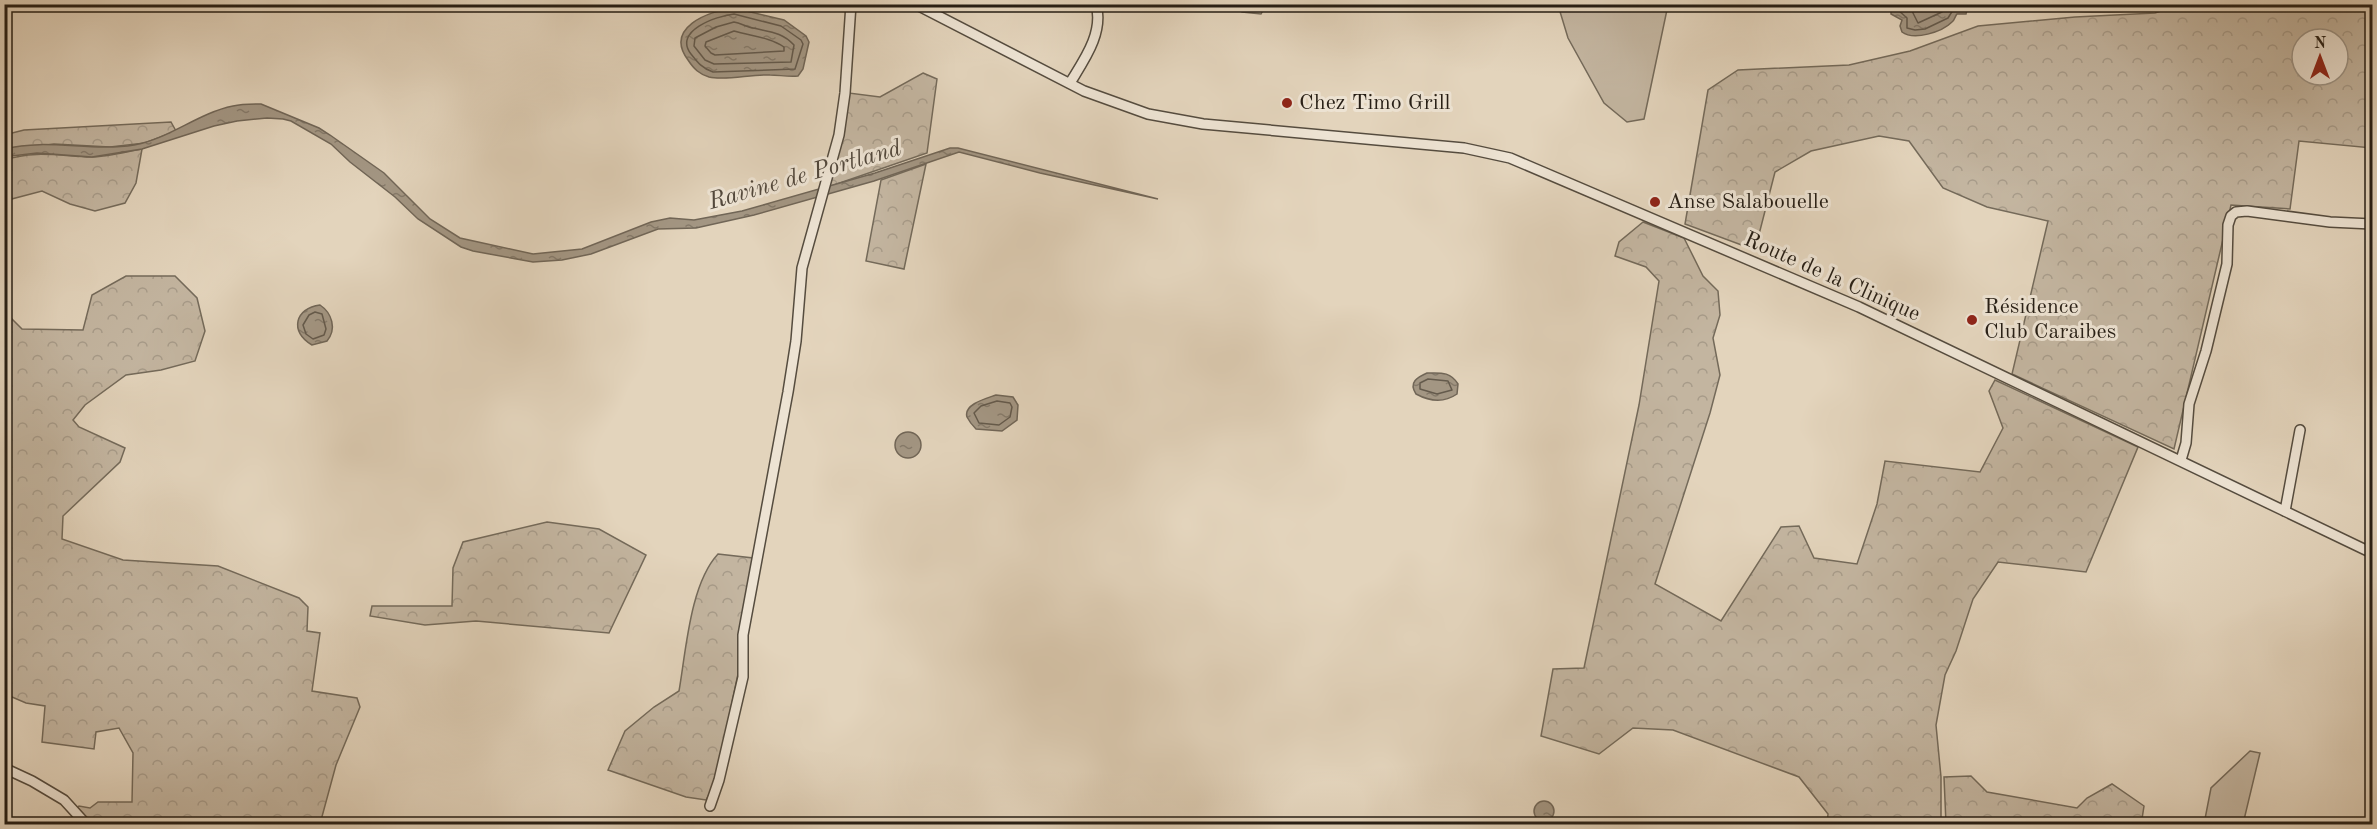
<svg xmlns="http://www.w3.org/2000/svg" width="2377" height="829" viewBox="0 0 2377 829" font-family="'Old Standard TT',serif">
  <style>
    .green { fill: #c3b5a0; stroke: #746a5a; stroke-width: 1.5 }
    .forest { fill: url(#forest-crowns); stroke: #746a5a; stroke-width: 1.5; fill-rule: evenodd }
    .water { fill: url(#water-ripples); stroke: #716657; stroke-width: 1.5 }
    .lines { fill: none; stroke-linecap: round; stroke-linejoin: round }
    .shore { stroke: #645a4c; stroke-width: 1.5 }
    .minor-casing { stroke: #554c3f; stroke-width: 12 }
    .minor { stroke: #ede3d3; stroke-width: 9 }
    .poi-dot { fill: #8f2418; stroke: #ede3d3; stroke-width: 2 }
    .labels { text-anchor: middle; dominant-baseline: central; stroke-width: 6; stroke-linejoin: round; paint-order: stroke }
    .poi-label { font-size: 22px; fill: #261e15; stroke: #ede3d3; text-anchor: start }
    .street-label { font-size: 22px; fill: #261e15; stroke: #ede3d3 }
    .water-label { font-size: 24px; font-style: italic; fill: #52483c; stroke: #ede3d3 }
  </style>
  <defs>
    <pattern id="forest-crowns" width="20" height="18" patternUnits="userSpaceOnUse" patternTransform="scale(1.5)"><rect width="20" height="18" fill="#c3b5a0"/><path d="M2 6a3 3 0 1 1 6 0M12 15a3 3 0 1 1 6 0" fill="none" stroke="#a79b89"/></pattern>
    <pattern id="water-ripples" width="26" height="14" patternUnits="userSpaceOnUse" patternTransform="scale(1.5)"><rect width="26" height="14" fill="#a39683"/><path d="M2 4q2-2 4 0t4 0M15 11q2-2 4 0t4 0" fill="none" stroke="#857a6a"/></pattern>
  </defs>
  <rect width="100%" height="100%" fill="#e3d4bc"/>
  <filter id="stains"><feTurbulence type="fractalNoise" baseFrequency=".00333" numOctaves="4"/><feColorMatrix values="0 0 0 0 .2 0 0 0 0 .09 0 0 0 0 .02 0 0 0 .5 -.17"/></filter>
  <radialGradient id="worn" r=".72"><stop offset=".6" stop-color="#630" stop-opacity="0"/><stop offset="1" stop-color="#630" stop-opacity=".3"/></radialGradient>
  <g class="green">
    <path d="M1229 5H1266L1261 14 1242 12Z"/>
    <path d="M1558 5H1668L1644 119 1627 122 1604 103 1568 38Z"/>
    <path d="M2250 751 2260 753 2243 824H2204L2211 788Z"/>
  </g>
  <g class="forest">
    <path d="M2179 5H2372V148L2299 141 2290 209 2231 205 2174 449 2012 374 2048 221 1987 207 1943 188 1909 141 1879 136 1811 151 1775 172 1755 250 1685 224 1708 90 1738 70 1849 65 1910 51 1978 26 2075 17 2155 13ZM2302 39H2338V75H2302Z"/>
    <path d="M923 73 937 79 927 153 828 187 844 134 849 93 880 97Z"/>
    <path d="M171 122 176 131 145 143 110 147 54 144 5 151 4 135 24 130Z"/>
    <path d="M142 149 136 183 125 203 95 211 70 204 42 191 8 200 5 203V160C33 150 61 156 90 157 107 157 125 152 142 149Z"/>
    <path d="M926 164 904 269 866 261 881 180Z"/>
    <path d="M1643 222 1684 238 1703 276 1718 291 1720 315 1713 338 1720 375 1710 413 1655 584 1721 621 1781 527 1799 526 1814 558 1857 564 1877 504 1885 461 1980 472 2003 428 1989 391 1995 380 2138 447 2086 572 1998 562 1973 599 1956 651 1945 675 1936 725 1941 777V824H1827L1828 814 1799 777 1673 730 1633 728 1599 754 1541 736 1553 669 1584 668 1639 405 1659 281 1646 267 1615 256 1619 242Z"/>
    <path d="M126 276H175L197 298 205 331 195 361 161 370 126 375 85 405 73 420 79 427 125 448 120 462 63 516 62 539 123 560 218 566 299 598 308 607 307 631 320 633 312 691 357 698 360 707 336 765 320 824H91L77 808 79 806 90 808 98 802H132L133 753 119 728 96 732 94 749 42 742 45 706 26 703 5 694 4 311 22 329 83 330 92 295Z"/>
    <path d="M547 522 599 529 646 555 609 633 476 621 425 625 370 616 372 606H452L453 568 463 542Z"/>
    <path d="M718 554 753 558 739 639 738 674 715 784 706 800 686 797 608 770 625 731 654 707 679 691C686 651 690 584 718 554Z"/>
    <path d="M1971 776 1987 792 2077 808 2087 798 2112 784 2144 806 2142 819 2161 824H1946L1944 777Z"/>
  </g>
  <g class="water">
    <path d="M1886 5 1968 4V5L1966 14H1957C1955 16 1955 20 1952 22 1942 32 1914 41 1902 32L1900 26 1902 20 1891 14V9Z"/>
    <path d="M2042 5H2161C2139 14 2064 14 2042 5Z"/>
    <path d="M734 8 784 20 806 36 809 42 803 69 798 76C788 77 779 75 770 75 752 74 725 81 709 77 699 74 694 69 688 60 664 28 708 11 734 8Z"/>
    <path d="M261 104 319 128 330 135 384 173 430 219 460 238 533 254 582 249 651 222 670 218 694 220 742 211 875 173 950 148H958L1158 199 1040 173 959 152 874 181 754 215 696 228 658 229 591 254 562 260 533 262 473 251 461 247 418 219 395 197 350 162 331 144 291 121 283 119 267 118 237 121 214 126 142 149 92 157 37 153 12 156 5 160V149C47 138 91 152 134 145 169 139 198 113 233 106 242 104 252 104 261 104Z"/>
    <path d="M320 305C332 313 337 329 327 341L312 345C289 332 295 308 320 305Z"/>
    <path d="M1427 373C1440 373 1450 371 1458 384L1457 394C1444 403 1429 401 1416 394 1408 382 1418 377 1427 373Z"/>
    <path d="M996 395 1013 397 1018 405 1017 420 1002 431 976 429C973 426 969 421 967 417 963 404 988 398 996 395Z"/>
    <circle cx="908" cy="445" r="13"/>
    <circle cx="1544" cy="811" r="10"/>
  </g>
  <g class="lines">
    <g class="shore">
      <path d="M1894 4 1898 10 1907 18V28L1915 30 1925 29 1948 18 1953 10 1961 4"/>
      <path d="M1903 4 1912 11 1918 23 1942 12 1947 4"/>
      <path d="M734 14 781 26 801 40 803 44 795 69 713 72C702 68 698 63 691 54 673 31 716 16 734 14Z"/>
      <path d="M734 22C741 23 746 27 753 28 770 32 782 32 794 45L791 62 714 64 705 60 694 46 695 38 716 27Z"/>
      <path d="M734 31C750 36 770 37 784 47V51L715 55 711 53 705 46 706 42Z"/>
      <path d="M315 312 322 314 326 329 324 335 313 339 306 334 303 325 309 315Z"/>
      <path d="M1428 379 1448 381 1452 390 1437 394 1420 389V383Z"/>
      <path d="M997 401 1010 403 1012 407 1010 417 999 425 979 423 974 413 981 406Z"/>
    </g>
    <defs>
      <g id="minor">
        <path d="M915 4 1084 91 1148 114 1203 124 1464 148 1510 158 1859 307 2372 553"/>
        <path d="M1070 83C1084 60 1104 33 1096 4"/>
        <path d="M2181 460 2186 443 2189 404 2206 351 2227 264 2228 225 2231 216 2236 212 2247 211 2330 222 2372 224"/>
        <path d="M2285 511 2300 430"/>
        <path d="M4 768 32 781 64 800 86 824"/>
        <path d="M710 806 719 780 743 677V635L788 392 796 341 802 268 839 135 845 93 851 4"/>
      </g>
    </defs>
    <use href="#minor" class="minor-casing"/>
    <use href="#minor" class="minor"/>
  </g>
  <g class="poi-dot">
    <circle cx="1287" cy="103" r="6"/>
    <circle cx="1655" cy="202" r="6"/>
    <circle cx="1972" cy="320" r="6"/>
  </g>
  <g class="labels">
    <g class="poi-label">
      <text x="1299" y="103">Chez Timo Grill</text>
      <text x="1667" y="202">Anse Salabouelle</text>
      <text x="1984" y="307">Résidence<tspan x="1984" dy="25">Club Caraibes</tspan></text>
    </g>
    <g class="street-label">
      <text transform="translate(1832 277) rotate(24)">Route de la Clinique</text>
    </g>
    <g class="water-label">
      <text transform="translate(805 176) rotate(-16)">Ravine de Portland</text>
    </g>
  </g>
  <rect width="2377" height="829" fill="none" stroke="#e3d4bc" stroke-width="24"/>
  <rect x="6" y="6" width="2365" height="817" fill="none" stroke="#261e15" stroke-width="3"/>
  <rect x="12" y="12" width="2353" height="805" fill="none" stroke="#261e15" stroke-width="1.5"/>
  <g transform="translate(2320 57)"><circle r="28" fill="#ede3d3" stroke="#9d9487" stroke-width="1.5"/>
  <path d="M0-4.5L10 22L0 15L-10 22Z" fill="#8f2418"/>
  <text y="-9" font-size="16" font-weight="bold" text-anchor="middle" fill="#261e15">N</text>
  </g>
  <rect width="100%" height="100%" filter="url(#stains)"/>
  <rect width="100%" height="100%" fill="url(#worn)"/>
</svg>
